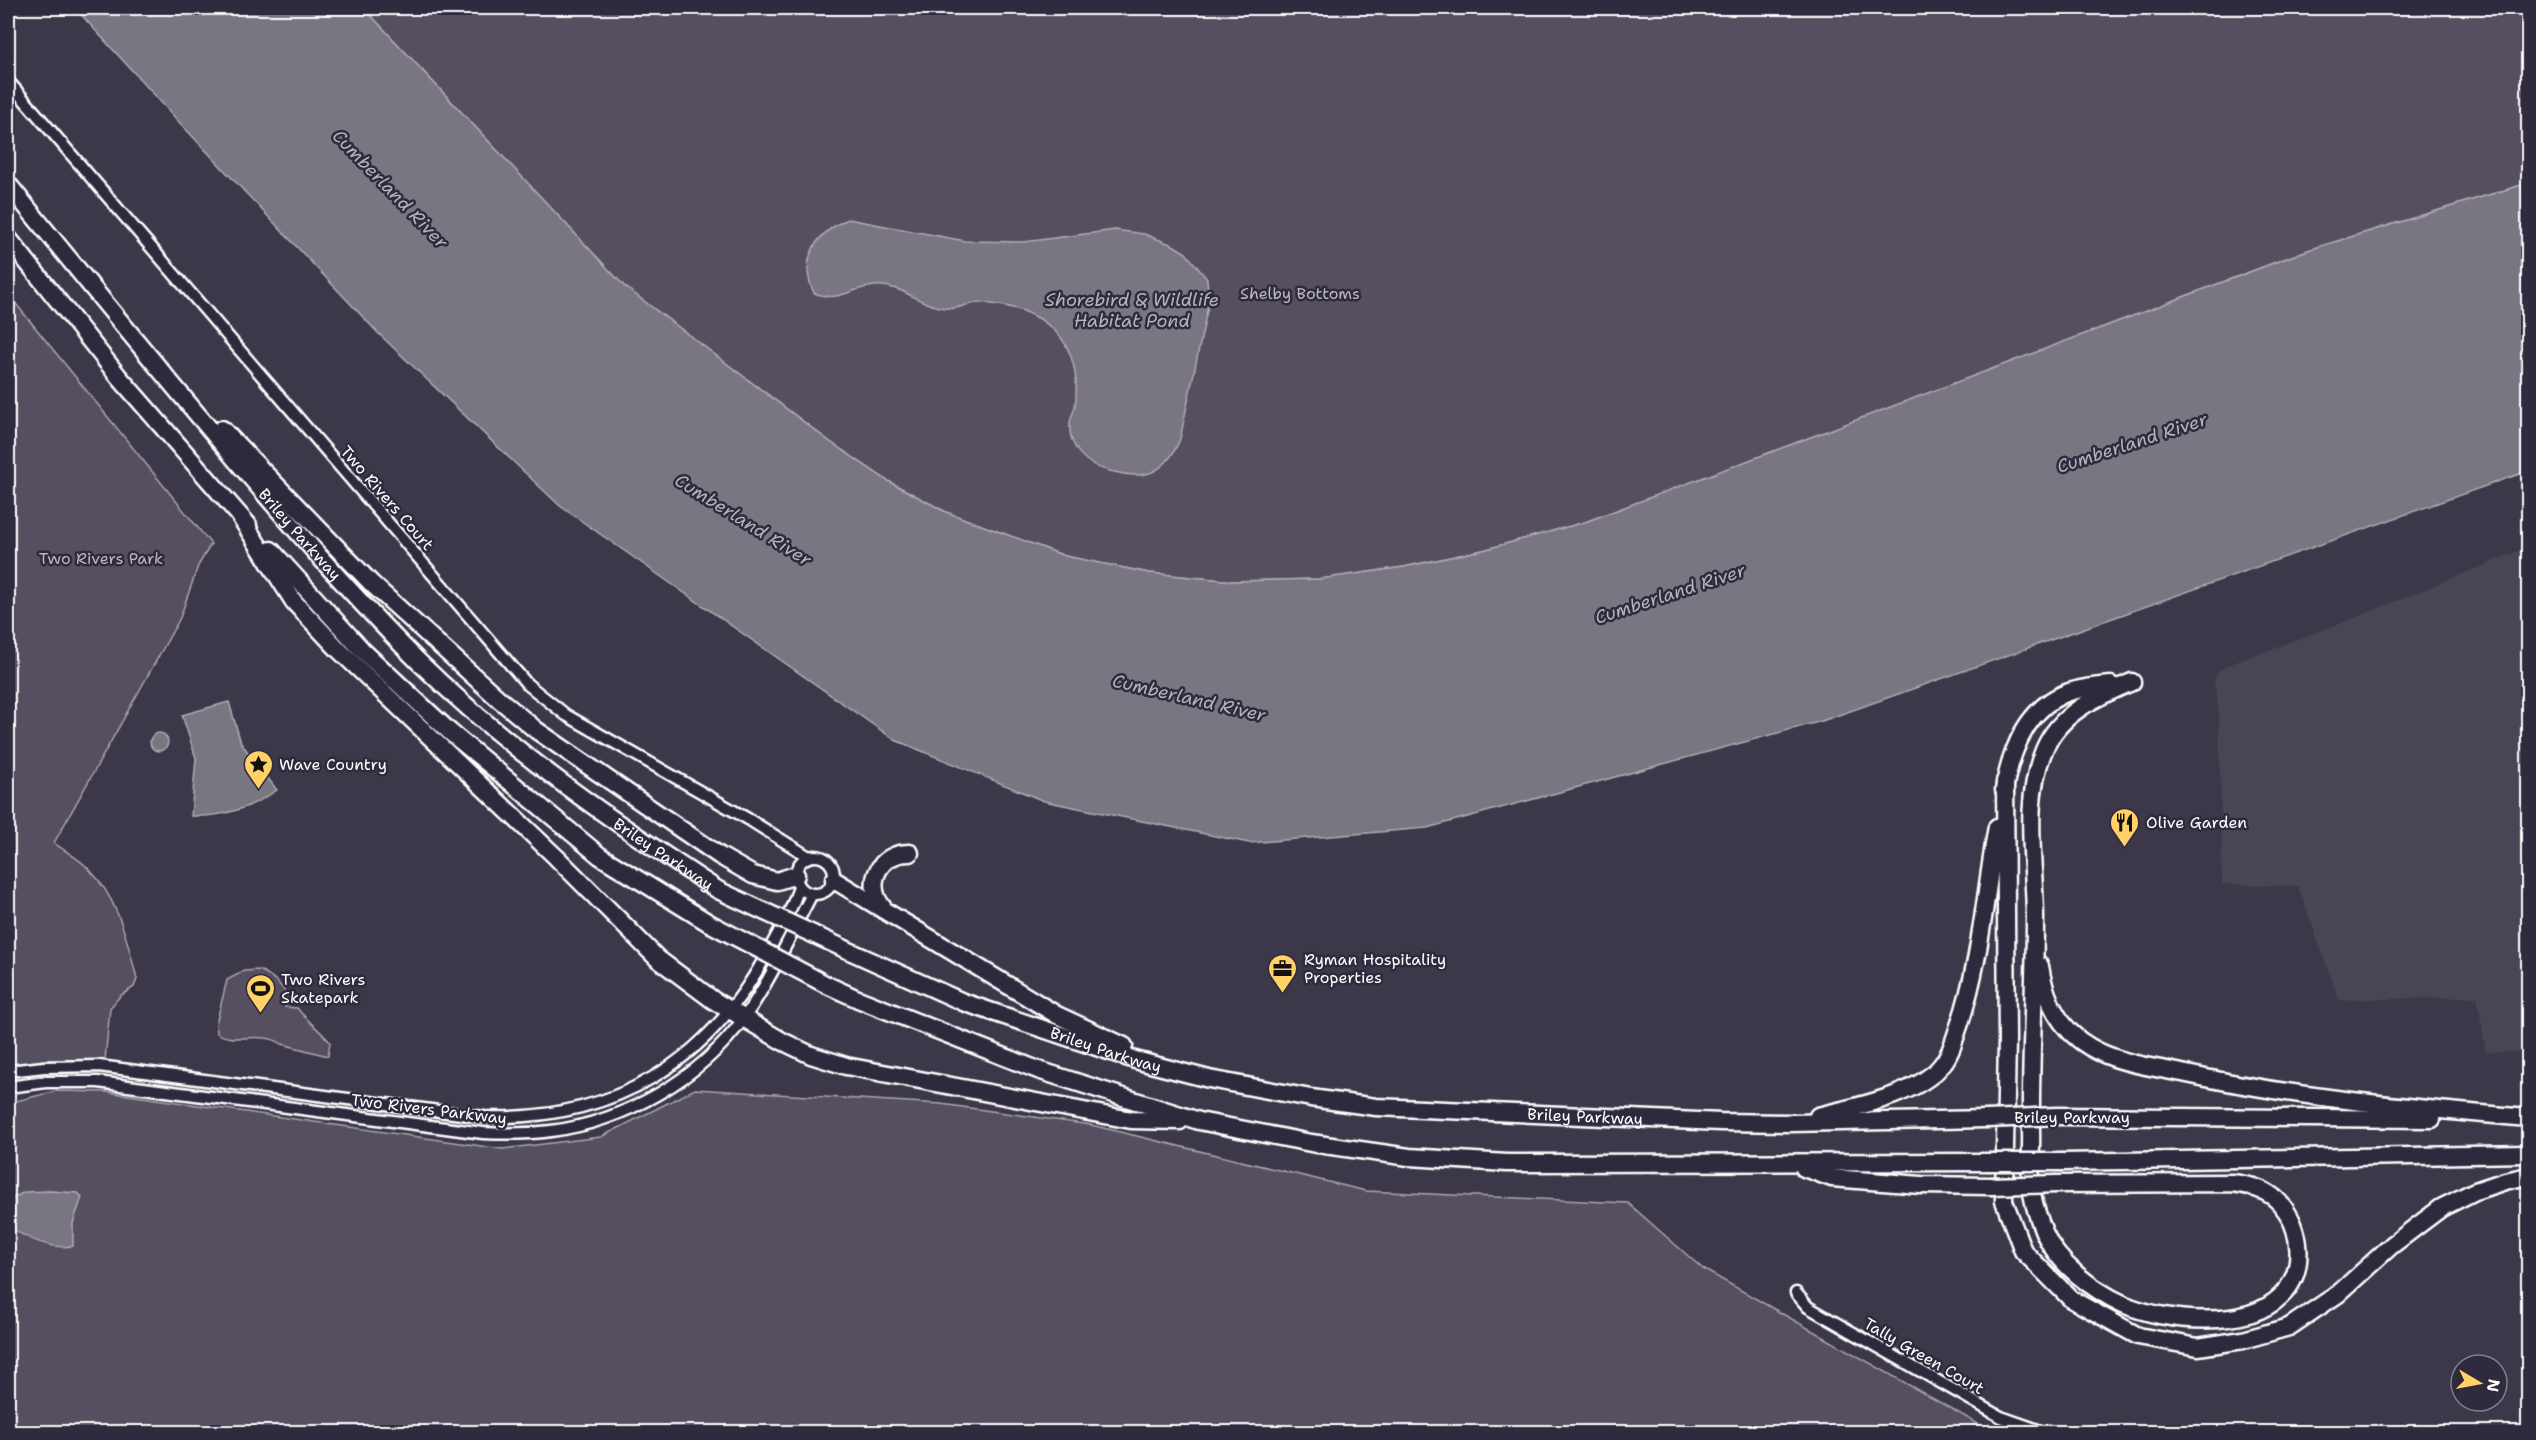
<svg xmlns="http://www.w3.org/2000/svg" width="2536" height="1440" viewBox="0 0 2536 1440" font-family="'Shantell Sans',sans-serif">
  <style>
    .built { fill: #494455 }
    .green { fill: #555060; stroke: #aaa8b0; stroke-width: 1.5 }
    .water { fill: #797682; stroke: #afadb4; stroke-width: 1.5 }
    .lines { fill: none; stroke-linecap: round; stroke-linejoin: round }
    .minor-casing { stroke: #fff; stroke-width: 15 }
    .highway-casing { stroke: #fff; stroke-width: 21 }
    .minor { stroke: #2f2a3d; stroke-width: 10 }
    .highway { stroke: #2f2a3d; stroke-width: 16 }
    .highway-bridge-casing { stroke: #fff; stroke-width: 21; stroke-linecap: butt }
    .highway-bridge { stroke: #2f2a3d; stroke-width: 16 }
    .labels { text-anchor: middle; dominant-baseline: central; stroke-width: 5; stroke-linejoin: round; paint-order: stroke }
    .park-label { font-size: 16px; fill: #bbb9bf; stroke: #2f2a3d }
    .street-label { font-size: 16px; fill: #fff; stroke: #2f2a3d }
    .poi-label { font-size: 16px; fill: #fff; stroke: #2f2a3d; text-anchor: start }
    .water-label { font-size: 18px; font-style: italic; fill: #b5b4ba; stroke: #2f2a3d }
  </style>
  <rect width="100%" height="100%" fill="#3c3749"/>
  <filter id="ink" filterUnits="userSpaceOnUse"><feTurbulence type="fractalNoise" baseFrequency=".0167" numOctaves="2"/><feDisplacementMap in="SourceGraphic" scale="12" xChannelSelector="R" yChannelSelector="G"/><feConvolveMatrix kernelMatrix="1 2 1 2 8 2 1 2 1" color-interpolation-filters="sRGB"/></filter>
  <g filter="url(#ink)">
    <path class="built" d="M2528 547V1052H2486L2477 997 2339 1000 2298 886 2222 884 2219 712 2214 683 2217 672 2225 666 2354 618Z"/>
    <g class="green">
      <path d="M364 8H2528V183L2308 250 1585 522 1483 550 1404 567 1320 579 1234 581 1149 573 1065 556 946 512 888 481 829 441 624 286Z"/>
      <path d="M8 294 211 544 198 566 180 618 54 843C65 851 78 858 88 868 118 898 127 939 137 979L134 987 120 996 110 1008 105 1060H45L8 1065Z"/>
      <path d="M259 970C268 973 286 987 287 998 287 1001 286 1004 285 1007L297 1008C307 1021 319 1029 330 1042L328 1056 282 1044C262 1030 235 1045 217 1033L216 1024 227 980 244 971Z"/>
      <path d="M695 1089 941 1104 1091 1125 1366 1191 1628 1203 1703 1269 1989 1430 1988 1432H8V1103L56 1091 107 1092 502 1149 601 1137Z"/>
    </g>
    <g class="water">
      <path d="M75 8H364L624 286 829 441 888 481 946 512 1065 556 1149 573 1234 581 1320 579 1404 567 1483 550 1585 522 2308 250 2528 183V471L1822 721 1427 828 1249 843 1044 801 895 740 560 506 378 333 179 122Z"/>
      <path d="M848 219 965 241 1024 242 1115 230 1144 234 1173 245 1186 253 1207 279 1209 301 1180 439C1174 454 1163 470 1146 474 1133 477 1118 473 1106 470 1085 464 1068 447 1070 424 1070 418 1074 412 1075 406 1079 380 1074 348 1054 330 1036 313 1016 307 992 304 987 303 979 301 974 303 959 306 957 311 939 307 916 303 902 284 875 286 849 288 841 303 814 293 798 259 816 233 848 219Z"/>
      <path d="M229 702 241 743 277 790C250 809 223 817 191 816L196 758 182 715Z"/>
      <circle cx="159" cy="742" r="9"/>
      <path d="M50 1191 78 1193 82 1197 73 1223V1246C50 1250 26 1238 8 1226V1200L25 1192Z"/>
    </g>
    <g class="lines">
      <defs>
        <g id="minor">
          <path d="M8 81 527 684 566 715 748 819 809 857"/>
          <circle cx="815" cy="875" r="19"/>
          <path d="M8 1071 44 1067 99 1066 484 1117C614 1121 710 1063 770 948 781 928 793 908 799 886"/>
          <path d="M8 1087 46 1082H98L483 1133C506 1134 528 1134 551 1131 624 1122 701 1078 744 1018 771 980 790 935 812 894"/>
          <path d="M1796 1293 1808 1307 2001 1417 2044 1432"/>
        </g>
        <g id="highway">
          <path id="s1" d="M8 184C81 274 154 364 230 453 291 525 353 597 420 663 510 751 613 822 718 890"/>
          <path d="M8 238 119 377 248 525"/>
          <path d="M222 429 372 584 500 700 536 730 720 856 753 875 777 881 796 875"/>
          <path d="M241 518 294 602 339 650 556 857 658 959 713 1000 782 1041 811 1055 846 1066 1131 1120 1180 1121"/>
          <path d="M271 550 362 650 450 732 600 856 709 923"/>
          <path d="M2005 781 2007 1040 2004 1201 2023 1251 2071 1299 2138 1336 2198 1347 2243 1340 2289 1327 2338 1294 2392 1245 2441 1208 2475 1191 2505 1181 2528 1176"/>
          <path d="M2004 790C2011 750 2028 706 2069 692 2082 688 2097 686 2111 685"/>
          <path d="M834 880 1057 1015 1124 1046"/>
          <path d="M884 909C863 885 879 852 910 853"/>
          <path id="s2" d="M845 949 963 1002 1135 1060 1209 1079 1311 1098 1376 1107 1721 1122 1791 1123 1987 1119"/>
          <path d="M2040 966C2045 999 2060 1030 2090 1047 2117 1063 2152 1067 2182 1073 2296 1098 2412 1108 2528 1118"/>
          <path d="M827 985 858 999 1038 1070 1199 1121 1311 1143 1409 1157 1507 1163 1988 1162"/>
          <path d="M1818 1116C1853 1107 1915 1096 1940 1067 1951 1055 1954 1040 1959 1026 1981 961 1985 893 1997 827"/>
          <path d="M2057 1116 2432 1119"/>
          <path d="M2063 1162 2528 1154"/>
          <path d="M1804 1168 1832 1178 1921 1185 1991 1186"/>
          <path d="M2057 1184 2232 1183C2249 1185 2267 1189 2279 1202 2302 1227 2307 1271 2281 1296 2247 1330 2164 1322 2123 1304 2093 1290 2057 1264 2044 1232 2040 1222 2035 1209 2033 1198 2028 1177 2032 1152 2031 1131 2030 1060 2035 989 2035 919 2035 863 2022 802 2044 750 2060 712 2097 697 2132 682"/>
        </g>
      </defs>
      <use href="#minor" class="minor-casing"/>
      <use href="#highway" class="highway-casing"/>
      <use href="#minor" class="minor"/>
      <use href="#highway" class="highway"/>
      <defs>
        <g id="highway-bridge">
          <path d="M718 890 845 949"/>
          <path d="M709 923 827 985"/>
          <path d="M1987 1119 2057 1116"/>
          <path d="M1988 1162H2063"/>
          <path d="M1991 1186 2057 1184"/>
        </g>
      </defs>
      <use href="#highway-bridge" class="highway-bridge-casing"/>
      <use href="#highway-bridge" class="highway-bridge"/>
    </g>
  </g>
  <defs>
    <symbol id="sight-pin" viewBox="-11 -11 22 30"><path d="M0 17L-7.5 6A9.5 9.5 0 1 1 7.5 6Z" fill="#ffd166" stroke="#2f2a3d"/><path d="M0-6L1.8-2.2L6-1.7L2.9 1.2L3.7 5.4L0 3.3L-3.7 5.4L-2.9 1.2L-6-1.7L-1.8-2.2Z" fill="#111"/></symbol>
    <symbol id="restaurant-pin" viewBox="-11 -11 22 30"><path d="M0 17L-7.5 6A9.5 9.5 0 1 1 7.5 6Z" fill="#ffd166" stroke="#2f2a3d"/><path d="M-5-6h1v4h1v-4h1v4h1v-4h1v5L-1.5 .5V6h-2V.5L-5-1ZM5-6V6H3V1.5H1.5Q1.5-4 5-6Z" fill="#111"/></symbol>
    <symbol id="office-pin" viewBox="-11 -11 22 30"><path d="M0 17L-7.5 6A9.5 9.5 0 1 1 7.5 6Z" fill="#ffd166" stroke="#2f2a3d"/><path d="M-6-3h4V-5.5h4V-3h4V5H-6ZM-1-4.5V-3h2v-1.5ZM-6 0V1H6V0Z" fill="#111"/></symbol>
    <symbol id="stadium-pin" viewBox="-11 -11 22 30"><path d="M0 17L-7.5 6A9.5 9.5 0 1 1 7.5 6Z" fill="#ffd166" stroke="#2f2a3d"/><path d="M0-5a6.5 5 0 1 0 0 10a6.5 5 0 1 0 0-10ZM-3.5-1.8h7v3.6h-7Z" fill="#111"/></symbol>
  </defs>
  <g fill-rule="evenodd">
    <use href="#sight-pin" x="242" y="748" width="33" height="45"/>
    <use href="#restaurant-pin" x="2108" y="806" width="33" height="45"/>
    <use href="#office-pin" x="1266" y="952" width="33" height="45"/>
    <use href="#stadium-pin" x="244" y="972" width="33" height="45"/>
  </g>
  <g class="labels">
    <g class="park-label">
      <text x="1300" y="293">Shelby Bottoms</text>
      <text x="101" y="558">Two Rivers Park</text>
    </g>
    <g class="street-label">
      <text transform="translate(387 498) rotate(49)">Two Rivers Court</text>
      <text stroke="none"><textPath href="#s1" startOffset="456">Briley Parkway</textPath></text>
      <text stroke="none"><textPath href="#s1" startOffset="942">Briley Parkway</textPath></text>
      <text stroke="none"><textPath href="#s2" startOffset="280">Briley Parkway</textPath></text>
      <text transform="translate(429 1109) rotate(7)">Two Rivers Parkway</text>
      <text stroke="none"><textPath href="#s2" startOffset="766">Briley Parkway</textPath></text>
      <text x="2072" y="1117">Briley Parkway</text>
      <text transform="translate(1924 1356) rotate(30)">Tally Green Court</text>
    </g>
    <g class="poi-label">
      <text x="279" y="764">Wave Country</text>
      <text x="2146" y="822">Olive Garden</text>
      <text x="1304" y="959">Ryman Hospitality<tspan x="1304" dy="18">Properties</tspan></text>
      <text x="281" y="979">Two Rivers<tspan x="281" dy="18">Skatepark</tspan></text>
    </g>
    <g class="water-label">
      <text transform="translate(390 189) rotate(46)">Cumberland River</text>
      <text x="1132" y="300">Shorebird &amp; Wildlife<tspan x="1132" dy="21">Habitat Pond</tspan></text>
      <text transform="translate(2132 443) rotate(-18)">Cumberland River</text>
      <text transform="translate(743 520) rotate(32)">Cumberland River</text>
      <text transform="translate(1670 594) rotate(-18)">Cumberland River</text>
      <text transform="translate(1189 698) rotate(13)">Cumberland River</text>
    </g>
  </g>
  <rect width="2536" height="1440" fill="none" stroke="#2f2a3d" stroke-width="30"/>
  <rect x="15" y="15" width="2506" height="1410" fill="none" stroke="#fff" stroke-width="2" filter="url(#ink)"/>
  <g transform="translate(2479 1383) rotate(100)"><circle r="28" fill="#2f2a3d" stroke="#827f8b" stroke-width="1.5"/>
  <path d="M0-4.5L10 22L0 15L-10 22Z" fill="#ffd166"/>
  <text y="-9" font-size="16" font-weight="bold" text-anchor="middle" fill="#ffffff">N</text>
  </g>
</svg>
